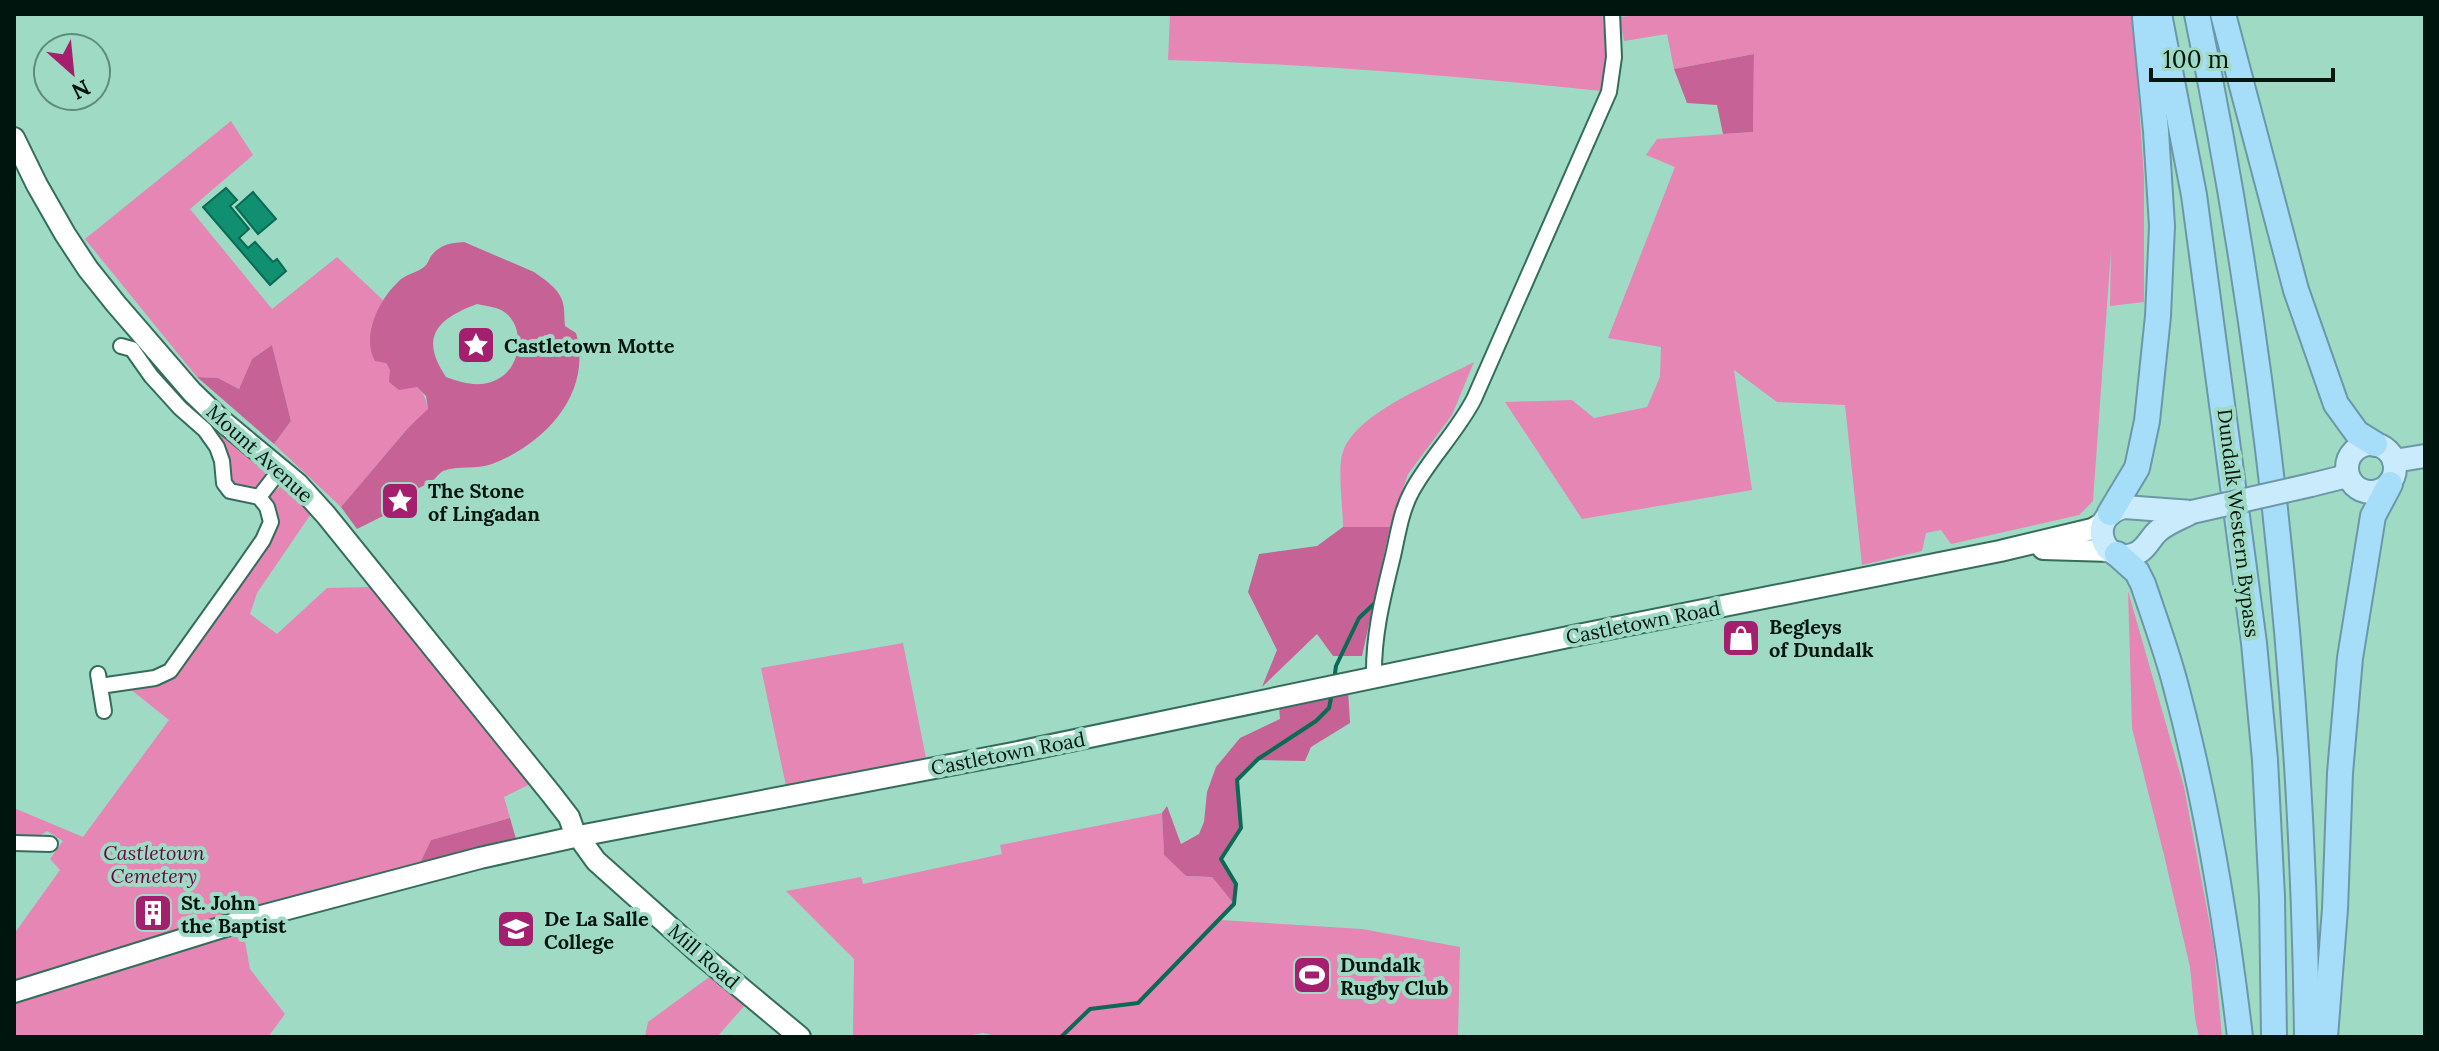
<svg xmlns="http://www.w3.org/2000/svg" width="2439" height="1051" viewBox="0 0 2439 1051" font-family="Lora,serif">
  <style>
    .green { fill: #e686b5 }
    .forest { fill: #c66295; fill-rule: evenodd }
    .water { fill: #108f71; stroke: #0b6a53; stroke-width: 2 }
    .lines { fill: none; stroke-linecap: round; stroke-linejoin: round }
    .stream { stroke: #0b6a53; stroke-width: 4 }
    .street-casing { stroke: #346d5b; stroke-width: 18 }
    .secondary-casing { stroke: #346d5b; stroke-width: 24 }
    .primary-casing { stroke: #6c97a7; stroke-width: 26 }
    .highway-casing { stroke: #6c97a7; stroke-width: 28 }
    .street { stroke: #fff; stroke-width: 14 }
    .secondary { stroke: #fff; stroke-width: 20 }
    .primary { stroke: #caebfb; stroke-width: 22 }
    .highway { stroke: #a6ddf9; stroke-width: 24 }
    .primary-bridge-casing { stroke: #6c97a7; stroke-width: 26; stroke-linecap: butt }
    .primary-bridge { stroke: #caebfb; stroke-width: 22 }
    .labels { text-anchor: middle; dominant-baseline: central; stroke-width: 8; stroke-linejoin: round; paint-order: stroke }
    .poi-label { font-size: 20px; font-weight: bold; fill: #00150e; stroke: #9fdac5; text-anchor: start }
    .street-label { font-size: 20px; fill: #00150e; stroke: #9fdac5 }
    .park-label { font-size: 20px; font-style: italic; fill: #670742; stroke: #9fdac5 }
  </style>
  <rect width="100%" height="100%" fill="#9fdac5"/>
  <g class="green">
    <path d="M1170 14H1602L1607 53 1601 91C1457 76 1312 64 1168 60Z"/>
    <path d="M1652 14H2133L2144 178V302L2110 306 2111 250 2093 501 2079 515 1951 544 1941 530 1926 533 1922 551 1862 565 1845 405 1777 402 1734 370 1752 490 1582 519 1505 402 1572 400 1594 418 1647 407 1660 377 1661 347 1608 338 1675 167 1646 155 1657 139 1753 132 1754 54 1674 69 1667 34 1624 41 1619 17Z"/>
    <path d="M231 121 253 155 190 209 272 309 337 257 383 300 372 327C377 339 381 359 390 369 405 387 424 379 428 410L408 428 341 507 274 444 291 421 272 345 252 359 239 389 218 378 197 377 85 239Z"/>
    <path d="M1474 362 1452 415 1408 474 1390 527H1343C1343 509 1337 467 1343 452 1356 412 1437 382 1474 362Z"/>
    <path d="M211 421 270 473 253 489 236 486 229 474 226 452Z"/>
    <path d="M283 485 313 511 257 593 250 614 277 634 327 588 372 587 530 784 504 797 510 818 431 840 420 863 279 901 14 985V934L60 870 50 859 63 841 47 831C37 839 26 839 14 834V808L83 837 169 720 129 688 162 682 268 543 269 495Z"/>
    <path d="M2128 591 2184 787 2214 947 2222 1037H2199L2195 1018 2190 967 2164 855 2132 728Z"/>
    <path d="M903 643 926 758 786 786 761 668Z"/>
    <path d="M1162 813 1164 855 1186 876 1212 877 1234 904 1221 920 1362 929 1460 947 1458 1037H1001L983 1033 960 1037H853L854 959 786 891 861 877 863 884 1002 854 1000 845Z"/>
    <path d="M243 930 250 969 285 1014 268 1037H14V1002Z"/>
    <path d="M712 975 745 1005 717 1037H645L648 1022Z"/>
  </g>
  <g class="forest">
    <path d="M1754 54 1753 132 1723 134 1717 105 1687 103 1674 69Z"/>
    <path d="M464 242 534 272C544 279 558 288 562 300 565 307 564 318 565 326L576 333C593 393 545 444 492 464 476 470 458 465 443 471 438 474 435 480 429 483 424 486 418 488 413 491L400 486 389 493 385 515 357 529 341 507 408 428 428 409 426 396 417 387 399 390 389 382 390 370 386 363 375 361C361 336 379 300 398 282 405 274 417 273 424 267 428 264 429 259 431 256 441 244 450 243 464 242ZM477 304C486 306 500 307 507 314 526 331 520 370 496 380 479 388 463 383 446 377 419 337 437 319 477 304Z"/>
    <path d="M272 345 291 421 274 444 197 377 218 378 239 389 252 359Z"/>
    <path d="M1343 527H1390L1362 656H1333L1317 634 1262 687 1277 650 1248 592 1259 554 1317 546Z"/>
    <path d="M1348 690 1350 723 1311 747 1305 761 1259 760 1237 779 1241 828 1221 859 1236 884 1234 904 1212 877 1186 876 1164 855 1162 813 1167 806 1181 844 1199 834 1204 822 1207 792 1216 767 1240 738 1280 719 1279 705Z"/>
    <path d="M510 818 516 839 420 863 431 840Z"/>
  </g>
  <g class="water">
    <path d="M226 188 237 200 230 206 249 229 239 238 248 248 255 242 273 262 277 259 286 271 270 285 203 207Z"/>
    <path d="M253 192 276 219 258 234 236 207Z"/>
  </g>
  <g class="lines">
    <g class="stream">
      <path d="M1334 680 1336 666 1359 618 1379 599"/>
      <path d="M1061 1037 1090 1009 1138 1003 1234 904 1236 884 1221 859 1241 828 1237 780 1258 759 1316 721 1329 708 1332 693"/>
    </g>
    <defs>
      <g id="street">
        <path d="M259 497 280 470"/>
        <path d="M98 674 104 711"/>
        <path d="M1374 678C1373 635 1383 597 1393 556 1398 534 1401 511 1412 491 1430 458 1457 432 1474 399L1609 92 1614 57 1612 14"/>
        <path d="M100 686 155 678 170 671 240 573 263 540 271 522 267 507 259 497 230 491 224 483 222 461 217 447 205 430 180 408 151 376 132 349 121 346"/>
        <path d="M14 843 50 844"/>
      </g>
      <g id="secondary">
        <path d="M14 138 37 185 65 234 88 269 116 304 192 392 221 420 298 484 326 515 552 795 569 817 576 837"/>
        <path d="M2043 549 2111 551"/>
        <path d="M581 836 583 843 596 861 699 953 800 1037"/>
        <path d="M14 992 242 921 480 858 579 836 1013 753 1573 636 2000 551 2092 529 2103 523"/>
      </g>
      <g id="primary">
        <circle cx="2371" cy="468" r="24"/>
        <path d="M2394 461 2425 456"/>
        <path d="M2311 485 2347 476"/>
        <path d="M2124 507 2192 512C2181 518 2167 523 2158 531 2150 538 2146 550 2135 554 2103 567 2085 517 2124 507Z"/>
      </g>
      <g id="highway">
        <path d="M2159 14 2194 195 2254 643 2265 760 2272 897 2274 1037"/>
        <path d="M2197 14C2266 350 2303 694 2307 1037"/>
        <path d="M2223 14 2296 290 2336 404 2357 433 2375 444"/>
        <path d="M2110 513 2137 468 2147 421 2158 316 2162 226 2156 131 2145 18"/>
        <path d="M2117 554 2137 572 2143 584C2154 617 2166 649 2175 683 2206 798 2226 918 2240 1037"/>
        <path d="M2325 1037 2335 909 2340 773 2350 658 2373 516 2390 484"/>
      </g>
    </defs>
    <use href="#street" class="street-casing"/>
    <use href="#secondary" class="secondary-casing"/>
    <use href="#primary" class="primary-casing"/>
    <use href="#highway" class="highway-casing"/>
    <use href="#street" class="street"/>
    <use href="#secondary" class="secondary"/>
    <use href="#primary" class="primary"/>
    <use href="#highway" class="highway"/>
    <defs>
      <path id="primary-bridge" d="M2192 512 2311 485"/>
    </defs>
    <use href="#primary-bridge" class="primary-bridge-casing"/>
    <use href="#primary-bridge" class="primary-bridge"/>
  </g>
  <defs>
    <symbol id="sight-square" viewBox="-11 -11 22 22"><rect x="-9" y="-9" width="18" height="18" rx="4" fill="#a4206e" stroke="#9fdac5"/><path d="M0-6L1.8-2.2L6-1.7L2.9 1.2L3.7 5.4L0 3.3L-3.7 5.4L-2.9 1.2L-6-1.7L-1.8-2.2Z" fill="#fff"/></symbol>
    <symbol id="shop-square" viewBox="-11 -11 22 22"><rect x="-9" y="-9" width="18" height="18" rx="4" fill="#a4206e" stroke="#9fdac5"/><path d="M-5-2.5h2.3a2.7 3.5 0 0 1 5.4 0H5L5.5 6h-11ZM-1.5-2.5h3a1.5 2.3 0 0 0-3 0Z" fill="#fff"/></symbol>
    <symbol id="building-square" viewBox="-11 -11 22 22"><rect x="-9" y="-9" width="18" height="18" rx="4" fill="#a4206e" stroke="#9fdac5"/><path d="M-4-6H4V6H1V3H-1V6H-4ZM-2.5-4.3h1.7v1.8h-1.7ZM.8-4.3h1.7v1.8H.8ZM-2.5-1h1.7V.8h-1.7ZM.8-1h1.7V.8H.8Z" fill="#fff"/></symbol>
    <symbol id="school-square" viewBox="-11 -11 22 22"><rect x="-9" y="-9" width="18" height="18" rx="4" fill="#a4206e" stroke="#9fdac5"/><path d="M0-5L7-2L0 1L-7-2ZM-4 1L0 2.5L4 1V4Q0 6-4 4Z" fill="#fff"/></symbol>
    <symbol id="stadium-square" viewBox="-11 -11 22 22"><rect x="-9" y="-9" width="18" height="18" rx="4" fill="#a4206e" stroke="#9fdac5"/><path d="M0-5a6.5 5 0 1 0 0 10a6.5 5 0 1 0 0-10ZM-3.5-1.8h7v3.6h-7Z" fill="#fff"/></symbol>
  </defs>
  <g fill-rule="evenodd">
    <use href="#sight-square" x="454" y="323" width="44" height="44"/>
    <use href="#sight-square" x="378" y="479" width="44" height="44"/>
    <use href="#shop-square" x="1719" y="616" width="44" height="44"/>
    <use href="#building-square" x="131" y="891" width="44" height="44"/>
    <use href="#school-square" x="494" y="907" width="44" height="44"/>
    <use href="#stadium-square" x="1290" y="953" width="44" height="44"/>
  </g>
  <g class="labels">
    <g class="poi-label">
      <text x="504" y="345">Castletown Motte</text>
      <text x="428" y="490">The Stone<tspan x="428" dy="23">of Lingadan</tspan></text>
      <text x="1769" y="626">Begleys<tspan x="1769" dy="23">of Dundalk</tspan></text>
      <text x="181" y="902">St. John<tspan x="181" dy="23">the Baptist</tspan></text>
      <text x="544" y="918">De La Salle<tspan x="544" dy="23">College</tspan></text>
      <text x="1340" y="964">Dundalk<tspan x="1340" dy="23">Rugby Club</tspan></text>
    </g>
    <g class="street-label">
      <text transform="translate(260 453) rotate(42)">Mount Avenue</text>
      <text transform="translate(2239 523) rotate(83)">Dundalk Western Bypass</text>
      <text transform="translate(1643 622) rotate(-11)">Castletown Road</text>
      <text transform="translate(1008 753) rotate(-11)">Castletown Road</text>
      <text transform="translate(704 956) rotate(41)">Mill Road</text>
    </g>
    <g class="park-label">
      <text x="154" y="852">Castletown<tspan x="154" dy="23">Cemetery</tspan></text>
    </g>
  </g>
  <rect width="2439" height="1051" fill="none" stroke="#00150e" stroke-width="32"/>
  <g transform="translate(72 72) rotate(153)"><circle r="38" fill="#9fdac5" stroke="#5f8b7c" stroke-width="2"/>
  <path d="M0-6L14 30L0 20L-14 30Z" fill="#a4206e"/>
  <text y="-12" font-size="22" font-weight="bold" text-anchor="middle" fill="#00150e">N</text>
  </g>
  <path d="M2151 68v12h182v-12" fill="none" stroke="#00150e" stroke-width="4"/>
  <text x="2163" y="68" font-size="24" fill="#00150e" stroke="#9fdac5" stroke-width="6" paint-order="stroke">100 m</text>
</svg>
